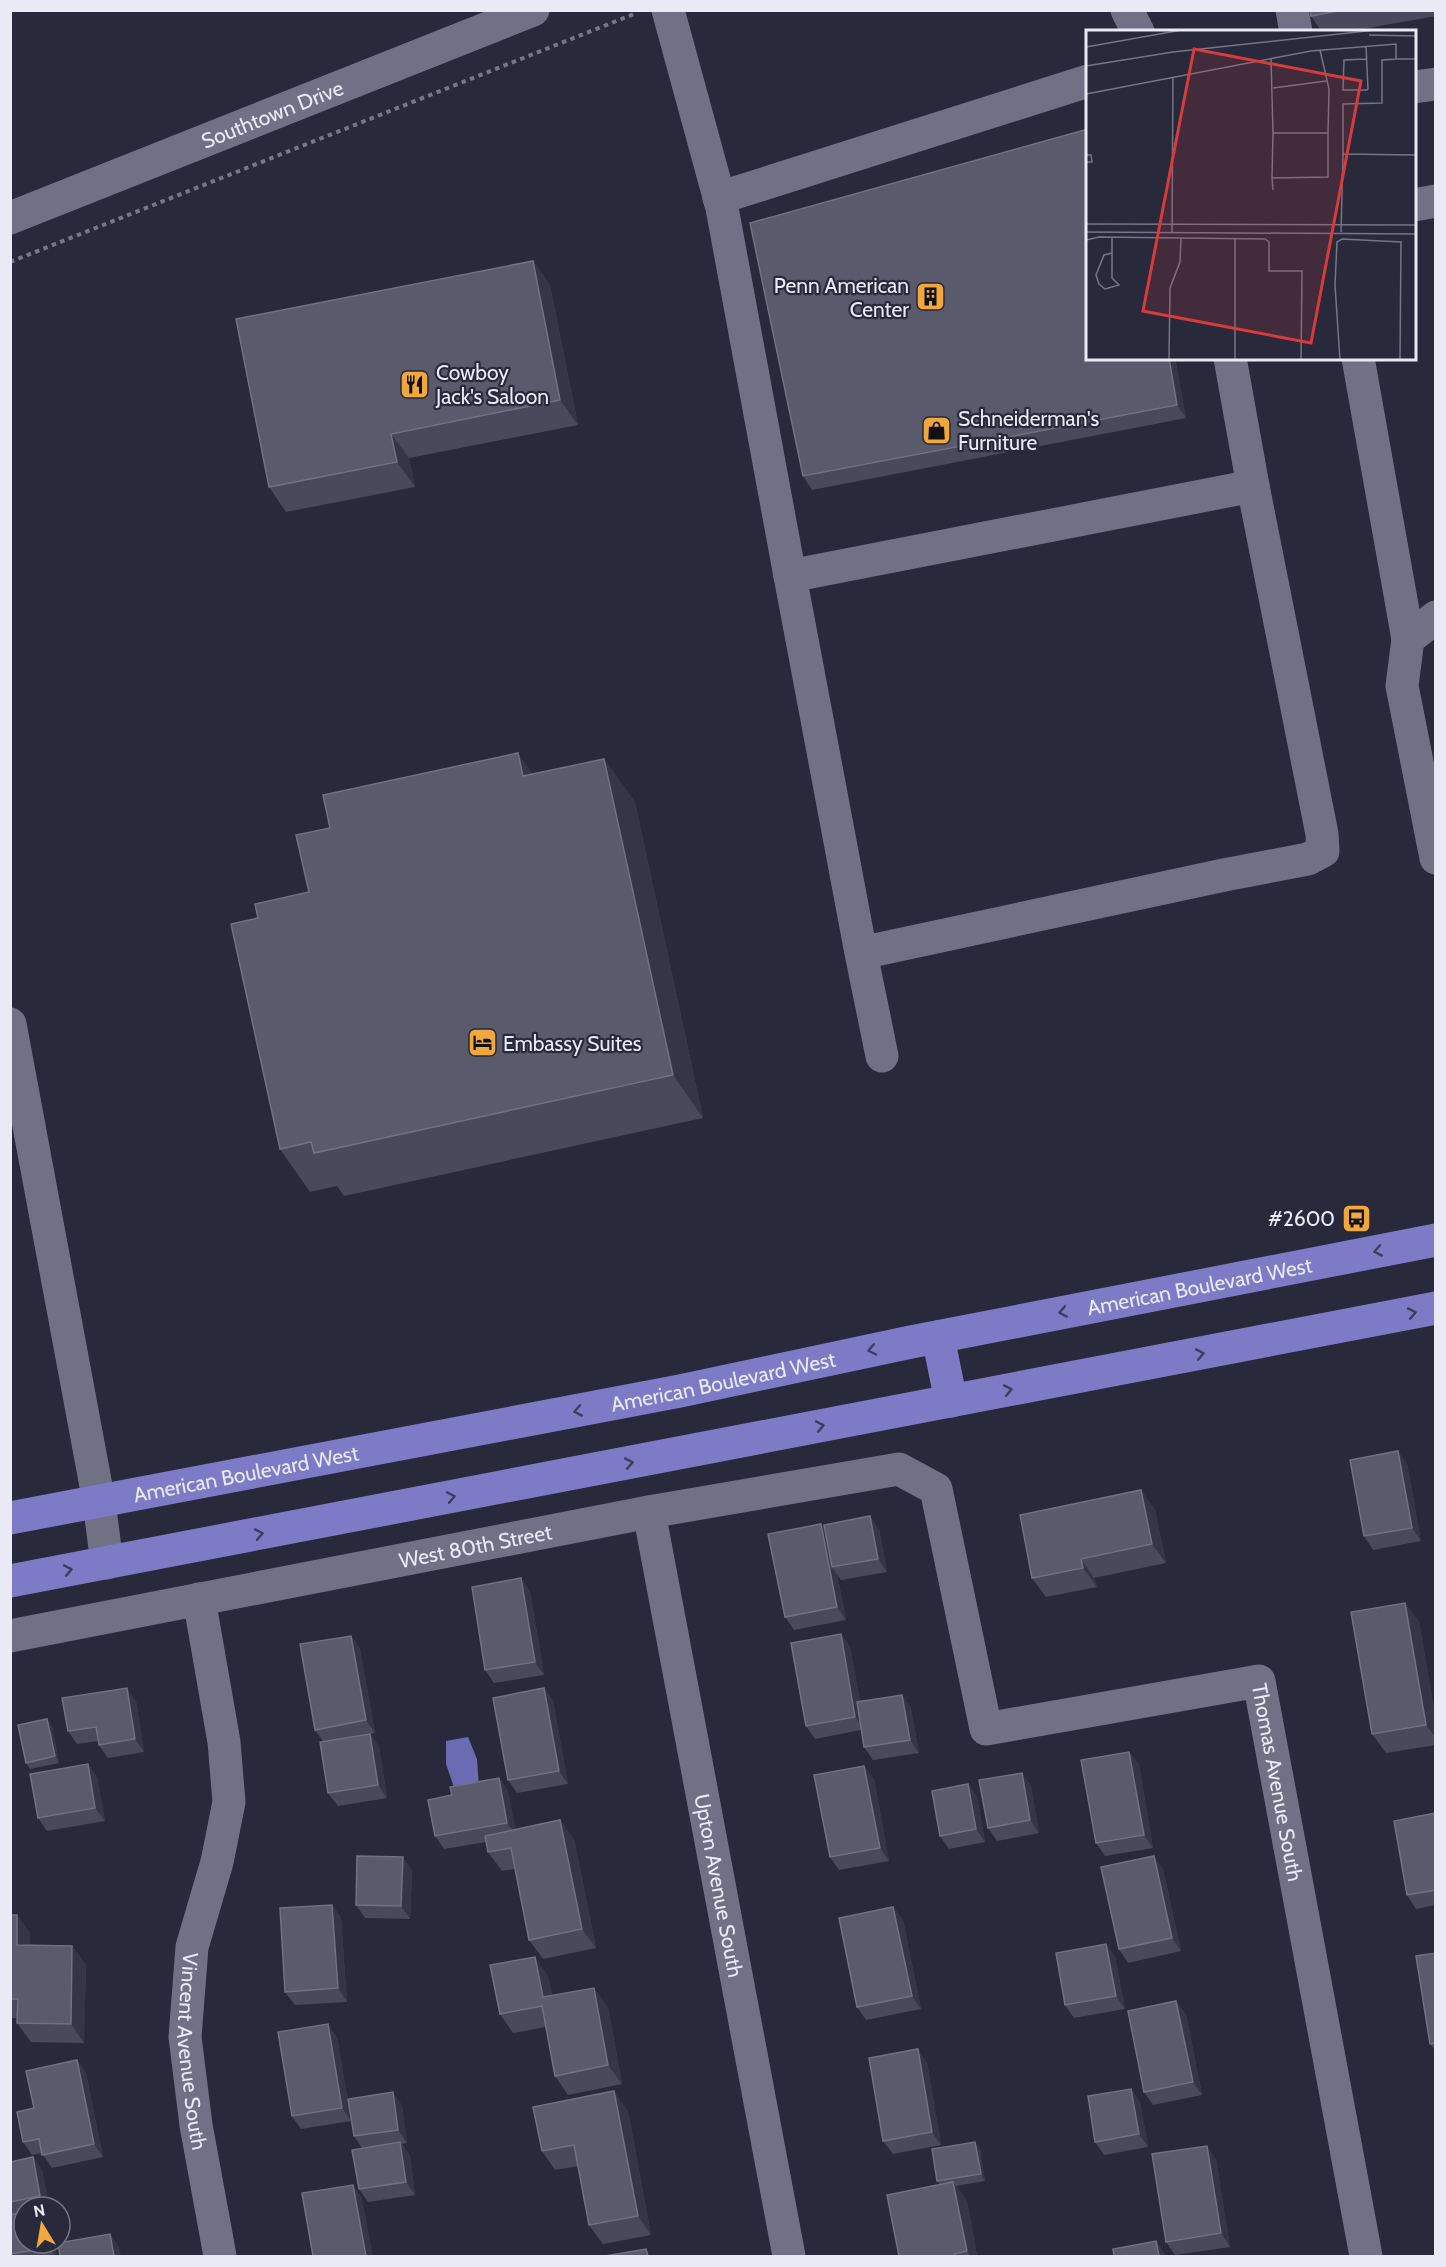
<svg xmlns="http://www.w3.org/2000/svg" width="1446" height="2267" viewBox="0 0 1446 2267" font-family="Cabin,sans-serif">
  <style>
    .water { fill: #6b6bb4 }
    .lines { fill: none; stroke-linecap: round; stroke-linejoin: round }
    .path { stroke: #767786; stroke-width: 4; stroke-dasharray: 4.5 4.5; stroke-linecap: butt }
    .minor { stroke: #707185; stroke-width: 33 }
    .major { stroke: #7d7bc6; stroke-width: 33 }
    .wall { fill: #48495b }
    .shaded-wall { fill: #343547 }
    .building { fill: #595a6b; stroke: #707181; stroke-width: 1.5 }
    .oneway { stroke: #3d3e5d }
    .labels { text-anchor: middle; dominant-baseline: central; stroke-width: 4.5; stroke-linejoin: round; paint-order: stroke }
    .street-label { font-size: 21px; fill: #e9eaf5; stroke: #28293a }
    .poi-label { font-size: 21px; fill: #e9eaf5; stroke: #28293a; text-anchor: start }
    .inset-road { fill: none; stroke: #757685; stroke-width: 1.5 }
    .view { fill: #d83b3c; fill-opacity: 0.15; stroke: #d83b3c; stroke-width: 3 }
    .inset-edge { fill: none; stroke: #e9eaf5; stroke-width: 3 }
  </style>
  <rect width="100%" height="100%" fill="#28293a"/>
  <path class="water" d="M468 1737 477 1759 479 1788 456 1793 446 1764V1741Z"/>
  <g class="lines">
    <path class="path" d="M10 262 634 14"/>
    <g class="minor">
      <path d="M668 10 722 208 790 576"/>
      <path d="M1127 10 1138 32"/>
      <path d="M1292 10 1296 32"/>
      <path d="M1414 87 1436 84"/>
      <path d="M719 198 1088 81"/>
      <path d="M1414 205 1436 201"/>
      <path id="s1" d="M10 218 533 10"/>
      <path d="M1230 358 1253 486"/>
      <path d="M1358 358 1408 639"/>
      <path d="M1436 617 1408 639 1402 686 1436 858"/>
      <path d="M861 953 790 576 1253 486 1322 834 1323 851 1308 859 1224 875 861 953 882 1056"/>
      <path d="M10 1024 99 1502 107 1563"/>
      <path id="s2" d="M649 1512 789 2256"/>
      <path id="s3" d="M199 1599 224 1742 229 1802 217 1862 192 1947 185 2037 196 2125 220 2256"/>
      <path id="s4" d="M10 1636 649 1512 899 1469 936 1489 986 1729 1259 1681 1366 2256"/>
    </g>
    <g class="major">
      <path d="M938 1337 951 1401"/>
      <path id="s5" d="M10 1518 680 1391 911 1342 1436 1240"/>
      <path d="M10 1581 1436 1308"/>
    </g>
  </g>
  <g class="wall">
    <path d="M1310 10H1436V16L1346 32H1322L1311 16Z"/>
    <path d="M533 261 550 285 578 425 409 458 415 487 286 512 269 487Z"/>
    <path d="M1088 358H1175L1186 418 812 490 803 476Z"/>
    <path d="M604 759 635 802 703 1118 344 1196 337 1186 310 1192 280 1149 258 918 309 892 330 828 533 774Z"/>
    <path d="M1407 1464 1421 1541 1373 1550 1364 1536Z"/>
    <path d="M1141 1490 1155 1510 1166 1563 1094 1578 1097 1587 1046 1597 1032 1578Z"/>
    <path d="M879 1529 887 1572 841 1580 837 1574 846 1620 794 1630 785 1617 826 1531Z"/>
    <path d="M521 1578 530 1592 544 1675 494 1683 485 1670Z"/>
    <path d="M1405 1603 1419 1622 1436 1721V1745L1386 1753 1372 1734Z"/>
    <path d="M841 1634 850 1647 860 1702 902 1695 911 1708 919 1753 873 1760 864 1747 861 1730 815 1739 806 1726Z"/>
    <path d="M351 1636 360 1649 375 1733 370 1734 379 1747 387 1798 338 1806 328 1793 323 1741 315 1730Z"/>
    <path d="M544 1688 553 1701 568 1784 517 1793 508 1780Z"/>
    <path d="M136 1701 144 1752 108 1758 99 1745 98 1741 77 1744 68 1731Z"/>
    <path d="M52 1726 59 1763 30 1769 26 1763Z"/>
    <path d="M1129 1752 1139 1765 1153 1848 1105 1856 1096 1843Z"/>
    <path d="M97 1777 105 1821 47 1831 38 1818Z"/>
    <path d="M499 1778 508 1791 515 1829 574 1839 596 1948 543 1959 529 1940 515 1869 502 1871 488 1852 486 1842 444 1849 435 1836 452 1795Z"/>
    <path d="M874 1779 889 1861 839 1870 830 1857Z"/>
    <path d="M968 1784 977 1797 985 1842 949 1849 940 1836Z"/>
    <path d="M1031 1786 1039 1833 997 1841 988 1828Z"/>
    <path d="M1436 1813V1905L1416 1909 1407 1895Z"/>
    <path d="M1163 1869 1181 1951 1128 1963 1119 1949Z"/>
    <path d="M412 1870 410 1919 365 1918 356 1905Z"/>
    <path d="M332 1905 341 1918 347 2002 295 2005 285 1992Z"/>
    <path d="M893 1907 903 1920 921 2009 866 2020 857 2007Z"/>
    <path d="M10 1915H17L30 1934V1945L72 1946 86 1965 84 2043 31 2042 17 2023V2018H10Z"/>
    <path d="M1106 1944 1115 1957 1125 2009 1074 2018 1065 2005Z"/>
    <path d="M1436 1953V2051L1430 2044Z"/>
    <path d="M548 1976 552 1995 608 2007 622 2084 568 2095 555 2076 546 2027 513 2033 500 2014Z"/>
    <path d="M1186 2014 1202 2095 1153 2105 1144 2092Z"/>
    <path d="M337 2037 351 2121 301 2129 292 2116Z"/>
    <path d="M77 2060 86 2073 103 2157 52 2168 42 2153 32 2155 23 2142 34 2108Z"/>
    <path d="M927 2063 941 2145 893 2154 883 2141Z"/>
    <path d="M1131 2089 1140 2102 1148 2147 1104 2155 1095 2142Z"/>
    <path d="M402 2105 407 2143 402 2144 410 2156 415 2195 368 2202 359 2189 362 2148 354 2136Z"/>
    <path d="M628 2111 651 2235 603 2244 589 2225 578 2166 555 2170 542 2151Z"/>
    <path d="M980 2149 985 2181 956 2186 967 2201 977 2256H899L940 2185 937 2181Z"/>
    <path d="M33 2157 42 2170 49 2207H24V2243H54L57 2256H10V2162Z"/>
    <path d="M1216 2159 1230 2247 1175 2255 1166 2242Z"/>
  </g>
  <g class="shaded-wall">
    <path d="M533 261 550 285 578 425 560 400Z"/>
    <path d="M1169 358H1175L1186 418 1177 405Z"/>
    <path d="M391 434 409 458 415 487 397 462Z"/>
    <path d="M518 753 548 796 523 776Z"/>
    <path d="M604 759 635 802 703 1118 673 1075Z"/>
    <path d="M1398 1451 1407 1464 1421 1541 1412 1528Z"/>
    <path d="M1141 1490 1155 1510 1166 1563 1152 1544Z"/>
    <path d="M870 1516 879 1529 887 1572 878 1559Z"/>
    <path d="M821 1524 830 1537 832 1567 837 1574 846 1620 837 1607Z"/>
    <path d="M1081 1559 1094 1578 1097 1587 1083 1568Z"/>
    <path d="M521 1578 530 1592 544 1675 535 1662Z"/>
    <path d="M1405 1603 1419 1622 1436 1721V1738L1426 1725Z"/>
    <path d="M841 1634 850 1647 865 1730 855 1717Z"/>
    <path d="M351 1636 360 1649 375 1733 366 1720Z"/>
    <path d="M127 1688 136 1701 144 1752 135 1739Z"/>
    <path d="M544 1688 553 1701 568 1784 559 1771Z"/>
    <path d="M902 1695 911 1708 919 1753 910 1740Z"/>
    <path d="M47 1719 52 1726 59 1763 55 1756Z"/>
    <path d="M370 1734 379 1747 387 1798 378 1785Z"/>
    <path d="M1129 1752 1139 1765 1153 1848 1144 1835Z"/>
    <path d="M88 1764 97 1777 105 1821 95 1808Z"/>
    <path d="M864 1766 874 1779 889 1861 880 1848Z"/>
    <path d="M1022 1773 1031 1786 1039 1833 1030 1820Z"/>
    <path d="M499 1778 508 1791 517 1836 507 1823Z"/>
    <path d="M968 1784 977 1797 985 1842 976 1829Z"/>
    <path d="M560 1820 574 1839 596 1948 582 1929Z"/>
    <path d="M1154 1856 1163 1869 1181 1951 1172 1938Z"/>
    <path d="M403 1857 412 1870 410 1919 401 1906Z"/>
    <path d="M332 1905 341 1918 347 2002 338 1988Z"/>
    <path d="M893 1907 903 1920 921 2009 912 1996Z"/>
    <path d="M17 1915 30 1934V1964L17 1945Z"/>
    <path d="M1106 1944 1115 1957 1125 2009 1116 1996Z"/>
    <path d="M72 1946 86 1965 84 2043 71 2024Z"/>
    <path d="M535 1957 548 1976 556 2016 543 1997Z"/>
    <path d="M594 1988 608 2007 622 2084 608 2065Z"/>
    <path d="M1176 2001 1186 2014 1202 2095 1193 2082Z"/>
    <path d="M328 2024 337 2037 351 2121 342 2108Z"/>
    <path d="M918 2049 927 2063 941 2145 932 2132Z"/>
    <path d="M77 2060 86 2073 103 2157 94 2144Z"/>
    <path d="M1131 2089 1140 2102 1148 2147 1139 2134Z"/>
    <path d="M614 2091 628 2111 651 2235 638 2216Z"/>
    <path d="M393 2092 402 2105 407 2143 398 2130Z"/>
    <path d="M400 2142 410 2156 415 2195 406 2182Z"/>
    <path d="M975 2142 980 2149 985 2181 981 2174Z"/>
    <path d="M1207 2146 1216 2159 1230 2247 1221 2233Z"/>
    <path d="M33 2157 42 2170 49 2207H48L40 2196Z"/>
    <path d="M953 2182 967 2201 977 2256H970L967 2251Z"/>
    <path d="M353 2185 362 2198 373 2256H366Z"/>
    <path d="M110 2234 119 2247 121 2256H114Z"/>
    <path d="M1156 2241 1165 2254V2256H1159Z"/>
    <path d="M48 2243H54L57 2256H55L49 2248Z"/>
  </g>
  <g class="building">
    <path d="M1310 10H1343L1311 16Z"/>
    <path d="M1088 129V358H1169L1177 405 803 476 750 223Z"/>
    <path d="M533 261 560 400 391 434 397 462 269 487 236 319Z"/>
    <path d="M518 753 523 776 604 759 673 1075 314 1153 311 1142 280 1149 231 924 258 918 255 904 309 892 296 835 330 828 323 795Z"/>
    <path d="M1398 1451 1412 1528 1364 1536 1350 1460Z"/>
    <path d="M1141 1490 1152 1544 1081 1559 1083 1568 1032 1578 1020 1515Z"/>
    <path d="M870 1516 878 1559 832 1567 824 1525Z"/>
    <path d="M821 1524 837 1607 785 1617 768 1534Z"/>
    <path d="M521 1578 535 1662 485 1670 472 1587Z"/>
    <path d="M1405 1603 1426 1725 1372 1734 1351 1612Z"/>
    <path d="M841 1634 855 1717 806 1726 791 1643Z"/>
    <path d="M351 1636 366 1720 315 1730 300 1644Z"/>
    <path d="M127 1688 135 1739 99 1745 96 1727 68 1731 62 1698Z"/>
    <path d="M544 1688 559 1771 508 1780 493 1698Z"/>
    <path d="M902 1695 910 1740 864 1747 857 1702Z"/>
    <path d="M47 1719 55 1756 26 1763 18 1725Z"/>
    <path d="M370 1734 378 1785 328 1793 320 1742Z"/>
    <path d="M1129 1752 1144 1835 1096 1843 1081 1760Z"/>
    <path d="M88 1764 95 1808 38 1818 30 1774Z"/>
    <path d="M864 1766 880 1848 830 1857 814 1775Z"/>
    <path d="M1022 1773 1030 1820 988 1828 979 1780Z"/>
    <path d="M499 1778 507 1823 435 1836 428 1800 452 1795 450 1787Z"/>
    <path d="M968 1784 976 1829 940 1836 932 1791Z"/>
    <path d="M1436 1813V1890L1407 1895 1394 1821Z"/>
    <path d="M560 1820 582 1929 529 1940 511 1848 488 1852 485 1836Z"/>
    <path d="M357 1856 403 1857 401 1906 356 1905Z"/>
    <path d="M1154 1856 1172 1938 1119 1949 1101 1867Z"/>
    <path d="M332 1905 338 1988 285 1992 280 1908Z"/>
    <path d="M893 1907 912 1996 857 2007 839 1918Z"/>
    <path d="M10 1915H17V1945L72 1946 71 2024 17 2023 18 1999H10Z"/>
    <path d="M1106 1944 1116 1996 1065 2005 1056 1953Z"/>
    <path d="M1436 1953V2043L1430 2044 1416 1956Z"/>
    <path d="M535 1957 543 1997 594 1988 608 2065 555 2076 542 2006 500 2014 490 1965Z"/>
    <path d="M1176 2001 1193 2082 1144 2092 1128 2011Z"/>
    <path d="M328 2024 342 2108 292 2116 278 2032Z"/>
    <path d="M918 2049 932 2132 883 2141 869 2058Z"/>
    <path d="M77 2060 94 2144 42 2155 39 2139 23 2142 17 2112 34 2108 26 2071Z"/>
    <path d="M1131 2089 1139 2134 1095 2142 1088 2096Z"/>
    <path d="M614 2091 638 2216 589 2225 574 2145 542 2151 533 2107Z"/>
    <path d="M393 2092 398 2130 354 2136 348 2099Z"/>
    <path d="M400 2142 406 2182 359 2189 352 2150Z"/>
    <path d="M975 2142 981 2174 937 2181 932 2149Z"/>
    <path d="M1207 2146 1221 2233 1166 2242 1152 2154Z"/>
    <path d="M33 2157 40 2196 10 2202V2162Z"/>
    <path d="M953 2182 967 2251 954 2254 955 2256H899L887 2195Z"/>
    <path d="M353 2185 366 2256H313L302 2193Z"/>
    <path d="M24 2212V2243H48L49 2248 10 2254V2215Z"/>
    <path d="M110 2234 114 2256H60L58 2243Z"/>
    <path d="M1156 2241 1159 2256H1114L1113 2249Z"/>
    <path d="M646 2249 648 2256H605Z"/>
  </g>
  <defs><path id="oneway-chevron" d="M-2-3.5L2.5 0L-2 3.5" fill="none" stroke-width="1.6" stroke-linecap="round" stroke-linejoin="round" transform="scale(1.5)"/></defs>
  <g class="oneway">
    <use href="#oneway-chevron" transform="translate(1378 1251) rotate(169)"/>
    <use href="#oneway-chevron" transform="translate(1063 1312) rotate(169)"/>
    <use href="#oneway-chevron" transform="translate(1412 1313) rotate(-11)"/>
    <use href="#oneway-chevron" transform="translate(872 1350) rotate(168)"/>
    <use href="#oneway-chevron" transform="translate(1200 1354) rotate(-11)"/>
    <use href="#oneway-chevron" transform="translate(1008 1390) rotate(-11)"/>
    <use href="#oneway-chevron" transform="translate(578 1411) rotate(169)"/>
    <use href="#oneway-chevron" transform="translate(820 1426) rotate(-11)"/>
    <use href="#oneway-chevron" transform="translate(629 1463) rotate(-11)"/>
    <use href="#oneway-chevron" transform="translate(451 1497) rotate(-11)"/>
    <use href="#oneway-chevron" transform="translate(259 1534) rotate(-11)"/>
    <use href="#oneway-chevron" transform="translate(68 1570) rotate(-11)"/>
  </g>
  <defs>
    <symbol id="building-square" viewBox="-11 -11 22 22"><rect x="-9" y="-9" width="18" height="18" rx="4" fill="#efa73e" stroke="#28293a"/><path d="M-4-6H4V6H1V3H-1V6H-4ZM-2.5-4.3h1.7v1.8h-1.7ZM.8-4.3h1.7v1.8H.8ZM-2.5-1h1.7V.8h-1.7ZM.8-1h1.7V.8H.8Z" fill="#111"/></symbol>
    <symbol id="restaurant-square" viewBox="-11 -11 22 22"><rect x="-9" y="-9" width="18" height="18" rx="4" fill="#efa73e" stroke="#28293a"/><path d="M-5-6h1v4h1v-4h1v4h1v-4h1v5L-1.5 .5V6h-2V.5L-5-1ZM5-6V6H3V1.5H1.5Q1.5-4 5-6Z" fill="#111"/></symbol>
    <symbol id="shop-square" viewBox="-11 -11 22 22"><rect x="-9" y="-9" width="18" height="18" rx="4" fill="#efa73e" stroke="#28293a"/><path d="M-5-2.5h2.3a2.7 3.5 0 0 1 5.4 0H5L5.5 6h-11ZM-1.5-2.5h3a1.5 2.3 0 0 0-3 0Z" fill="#111"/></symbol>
    <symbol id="hotel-square" viewBox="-11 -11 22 22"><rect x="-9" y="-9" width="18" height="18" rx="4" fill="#efa73e" stroke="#28293a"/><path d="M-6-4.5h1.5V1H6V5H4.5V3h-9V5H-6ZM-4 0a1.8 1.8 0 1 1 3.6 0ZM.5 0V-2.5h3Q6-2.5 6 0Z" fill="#111"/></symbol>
    <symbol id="bus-square" viewBox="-11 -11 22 22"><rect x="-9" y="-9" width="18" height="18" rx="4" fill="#efa73e" stroke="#28293a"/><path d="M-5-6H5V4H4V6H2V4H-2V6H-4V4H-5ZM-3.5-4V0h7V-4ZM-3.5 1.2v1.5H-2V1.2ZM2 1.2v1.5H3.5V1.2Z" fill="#111"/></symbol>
  </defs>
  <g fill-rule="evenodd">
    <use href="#building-square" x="914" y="280" width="33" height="33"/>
    <use href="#restaurant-square" x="398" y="368" width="33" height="33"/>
    <use href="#shop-square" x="920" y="414" width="33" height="33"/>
    <use href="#hotel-square" x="466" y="1026" width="33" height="33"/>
    <use href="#bus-square" x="1340" y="1202" width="33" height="33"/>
  </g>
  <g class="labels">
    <g class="street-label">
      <text stroke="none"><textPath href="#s1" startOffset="282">Southtown Drive</textPath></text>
      <text stroke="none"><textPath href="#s5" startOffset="1212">American Boulevard West</textPath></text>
      <text stroke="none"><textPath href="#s5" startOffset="726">American Boulevard West</textPath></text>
      <text stroke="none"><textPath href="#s5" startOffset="240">American Boulevard West</textPath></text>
      <text stroke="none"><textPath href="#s4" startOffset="474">West 80th Street</textPath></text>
      <text stroke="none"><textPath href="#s4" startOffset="1572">Thomas Avenue South</textPath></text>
      <text stroke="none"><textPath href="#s2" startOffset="380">Upton Avenue South</textPath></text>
      <text stroke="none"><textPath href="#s3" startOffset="460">Vincent Avenue South</textPath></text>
    </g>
    <g class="poi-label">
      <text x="909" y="285" text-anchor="end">Penn American<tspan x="909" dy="24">Center</tspan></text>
      <text x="436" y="372">Cowboy<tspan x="436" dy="24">Jack's Saloon</tspan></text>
      <text x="958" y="418">Schneiderman's<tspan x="958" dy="24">Furniture</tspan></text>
      <text x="503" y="1043">Embassy Suites</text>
      <text x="1335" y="1218" text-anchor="end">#2600</text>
    </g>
  </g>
  <g transform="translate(1086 30)">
    <rect width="330" height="330" fill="#28293a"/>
    <path class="inset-road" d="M283 5 330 6M280 16 282 59 281 60H257L258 30 280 29M0 17 96 0M234 20 243 59 242 103M185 29 187 103M310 29H330M0 36 87 22 290 0M187 58 240 51M0 64 225 21 310 14V29L296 30V73L257 74V124M0 125H5L6 132H0M186 148 187 103H242V147L186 148 187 160M0 194 330 195M0 202 330 204M86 202 87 47M255 202 257 124 330 125M0 210 13 207 179 209 183 212V241H216L215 330M26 223 18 225 10 245 13 254 19 259 33 255 26 248V208M83 330 84 258 94 232 95 208M149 330V208M254 330 249 255 251 212 256 209 315 212 314 330"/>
    <path class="view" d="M108 19 275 51 225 313 57 281Z"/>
    <rect width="330" height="330" class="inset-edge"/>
  </g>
  <rect width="1446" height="2267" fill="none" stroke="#e9eaf5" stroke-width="24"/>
  <g transform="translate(42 2225) rotate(349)"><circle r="28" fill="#28293a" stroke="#757685" stroke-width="1.5"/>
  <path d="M0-4.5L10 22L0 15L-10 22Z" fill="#efa73e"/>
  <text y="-9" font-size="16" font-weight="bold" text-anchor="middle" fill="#e9eaf5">N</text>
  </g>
</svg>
